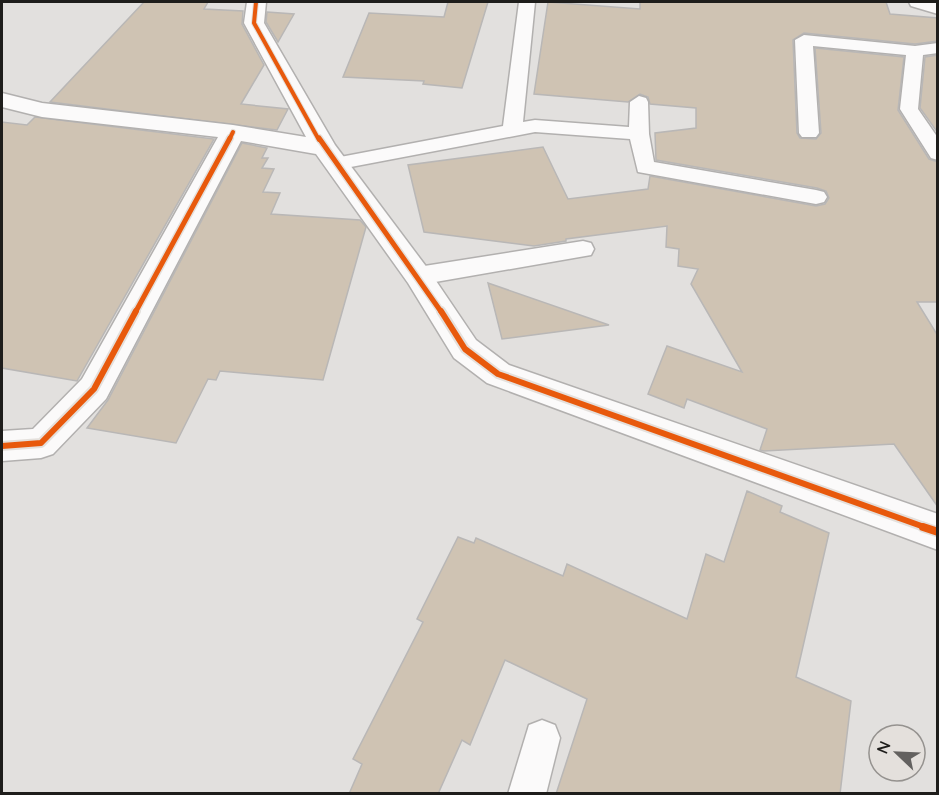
<svg xmlns="http://www.w3.org/2000/svg" width="939" height="795" viewBox="0 0 939 795" font-family="Quicksand,sans-serif">
  <style>
    .building { fill: #cfc3b3; stroke: #b9b7b6; stroke-width: 1.5 }
    .lines { fill: none; stroke-linecap: round; stroke-linejoin: round }
    .lane-casing { stroke: #b2b0af; stroke-width: 3 }
    .street-casing { stroke: #b2b0af; stroke-width: 3 }
    .lane { fill: #fbfafa; fill-rule: evenodd }
    .street { fill: #fbfafa; fill-rule: evenodd }
    .cycleway-far3-casing { stroke: #e4e0dc; stroke-width: 6 }
    .cycleway-far2-casing { stroke: #e4e0dc; stroke-width: 8 }
    .cycleway-far1-casing { stroke: #e4e0dc; stroke-width: 10 }
    .cycleway-casing { stroke: #e4e0dc; stroke-width: 11 }
    .cycleway-far3 { stroke: #e8590c; stroke-width: 4 }
    .cycleway-far2 { stroke: #e8590c; stroke-width: 5 }
    .cycleway-far1 { stroke: #e8590c; stroke-width: 6 }
    .cycleway { stroke: #e8590c; stroke-width: 8 }
  </style>
  <rect width="100%" height="100%" fill="#e2e0de"/>
  <g class="building">
    <path d="M144 2H208L204 9 243 11 242 24 264 65 241 104 288 109 277 130 50 102Z"/>
    <path d="M448 2H488L462 88 423 84 424 81 343 77 369 13 444 17Z"/>
    <path d="M548 2 640 9V2H886L890 14 938 18V41L915 44 804 33 793 40 797 133 800 138 816 139 821 133 815 48 904 57 898 110 929 159 938 162V302H917L938 336V507L894 444 764 451 760 450 767 429 687 399 684 408 648 394 667 346 742 372 691 284 698 269 678 266 679 249 666 247 667 226 566 239V241L534 246 424 232 408 165 543 147 568 199 648 189 650 176 816 206 825 204 829 198 826 191 817 188 656 160 655 133 696 128V108L650 104 648 97 640 94 628 102 534 94Z"/>
    <path d="M267 12 294 14 278 42 266 22Z"/>
    <path d="M938 55V133L920 108 925 57Z"/>
    <path d="M35 117 214 139 77 381 2 368V122L27 125Z"/>
    <path d="M242 143 267 148 262 158H268L262 168 274 169 263 192 280 193 271 214 360 220 366 227 323 380 220 371 216 380 208 379 176 443 87 428 108 400Z"/>
    <path d="M488 283 609 325 502 339Z"/>
    <path d="M747 491 782 506 780 512 829 533 796 677 851 701 840 794H556L587 699 505 660 470 745 462 740 438 794H349L362 764 353 759 423 622 417 619 458 537 474 543 476 538 563 576 567 564 687 619 706 554 724 562Z"/>
  </g>
  <g class="lines">
    <defs>
      <g id="lane">
        <path d="M519 2H535L523 122 535 120 629 127 630 102 639 96 646 98 648 102 649 134 654 162 816 190 824 192 827 197 824 202 816 204 638 172 630 139 535 132 335 170 328 169 325 164 328 159 335 158 503 126Z"/>
        <path d="M804 35 915 46 938 43V53L923 55 918 109 938 138V160L931 158 900 109 906 55 813 46 819 133 816 137H802L799 133 795 40Z"/>
        <path d="M583 241 591 243 594 249 591 255 418 285 410 282 406 276 410 270 418 267Z"/>
        <path d="M542 720 555 725 560 738 546 794H508L529 725Z"/>
      </g>
      <g id="street">
        <path d="M247 2H266L264 23 335 145 428 269 476 340 509 365 938 514V550L487 383 454 358 408 283 316 154 241 141 106 399 53 454 41 458 2 461V431L33 429 82 379 218 137 42 117 2 107V93L42 103 233 125 306 137 244 23Z"/>
        <path d="M909 2H938V14L911 6Z"/>
      </g>
    </defs>
    <use href="#lane" class="lane-casing"/>
    <use href="#street" class="street-casing"/>
    <use href="#lane" class="lane"/>
    <use href="#street" class="street"/>
    <defs>
      <g id="cycleway-far3">
        <path d="M256 2 254 23 319 140"/>
        <path d="M229 140 233 132"/>
      </g>
      <g id="cycleway-far2">
        <path d="M319 138 442 313"/>
        <path d="M135 313 230 138"/>
      </g>
      <g id="cycleway-far1">
        <path d="M441 311 465 349 498 374 927 528"/>
        <path d="M2 446 41 443 94 389 136 311"/>
      </g>
      <path id="cycleway" d="M923 527 938 532"/>
    </defs>
    <use href="#cycleway-far3" class="cycleway-far3-casing"/>
    <use href="#cycleway-far2" class="cycleway-far2-casing"/>
    <use href="#cycleway-far1" class="cycleway-far1-casing"/>
    <use href="#cycleway" class="cycleway-casing"/>
    <use href="#cycleway-far3" class="cycleway-far3"/>
    <use href="#cycleway-far2" class="cycleway-far2"/>
    <use href="#cycleway-far1" class="cycleway-far1"/>
    <use href="#cycleway" class="cycleway"/>
  </g>
  <rect width="939" height="795" fill="none" stroke="#1e1d1b" stroke-width="6"/>
  <g transform="translate(897 753) rotate(293)"><circle r="28" fill="#e4e0dc" stroke="#95928f" stroke-width="1.5"/>
  <path d="M0-4.5L10 22L0 15L-10 22Z" fill="#63615f"/>
  <text y="-9" font-size="16" font-weight="bold" text-anchor="middle" fill="#1e1d1b">N</text>
  </g>
</svg>
